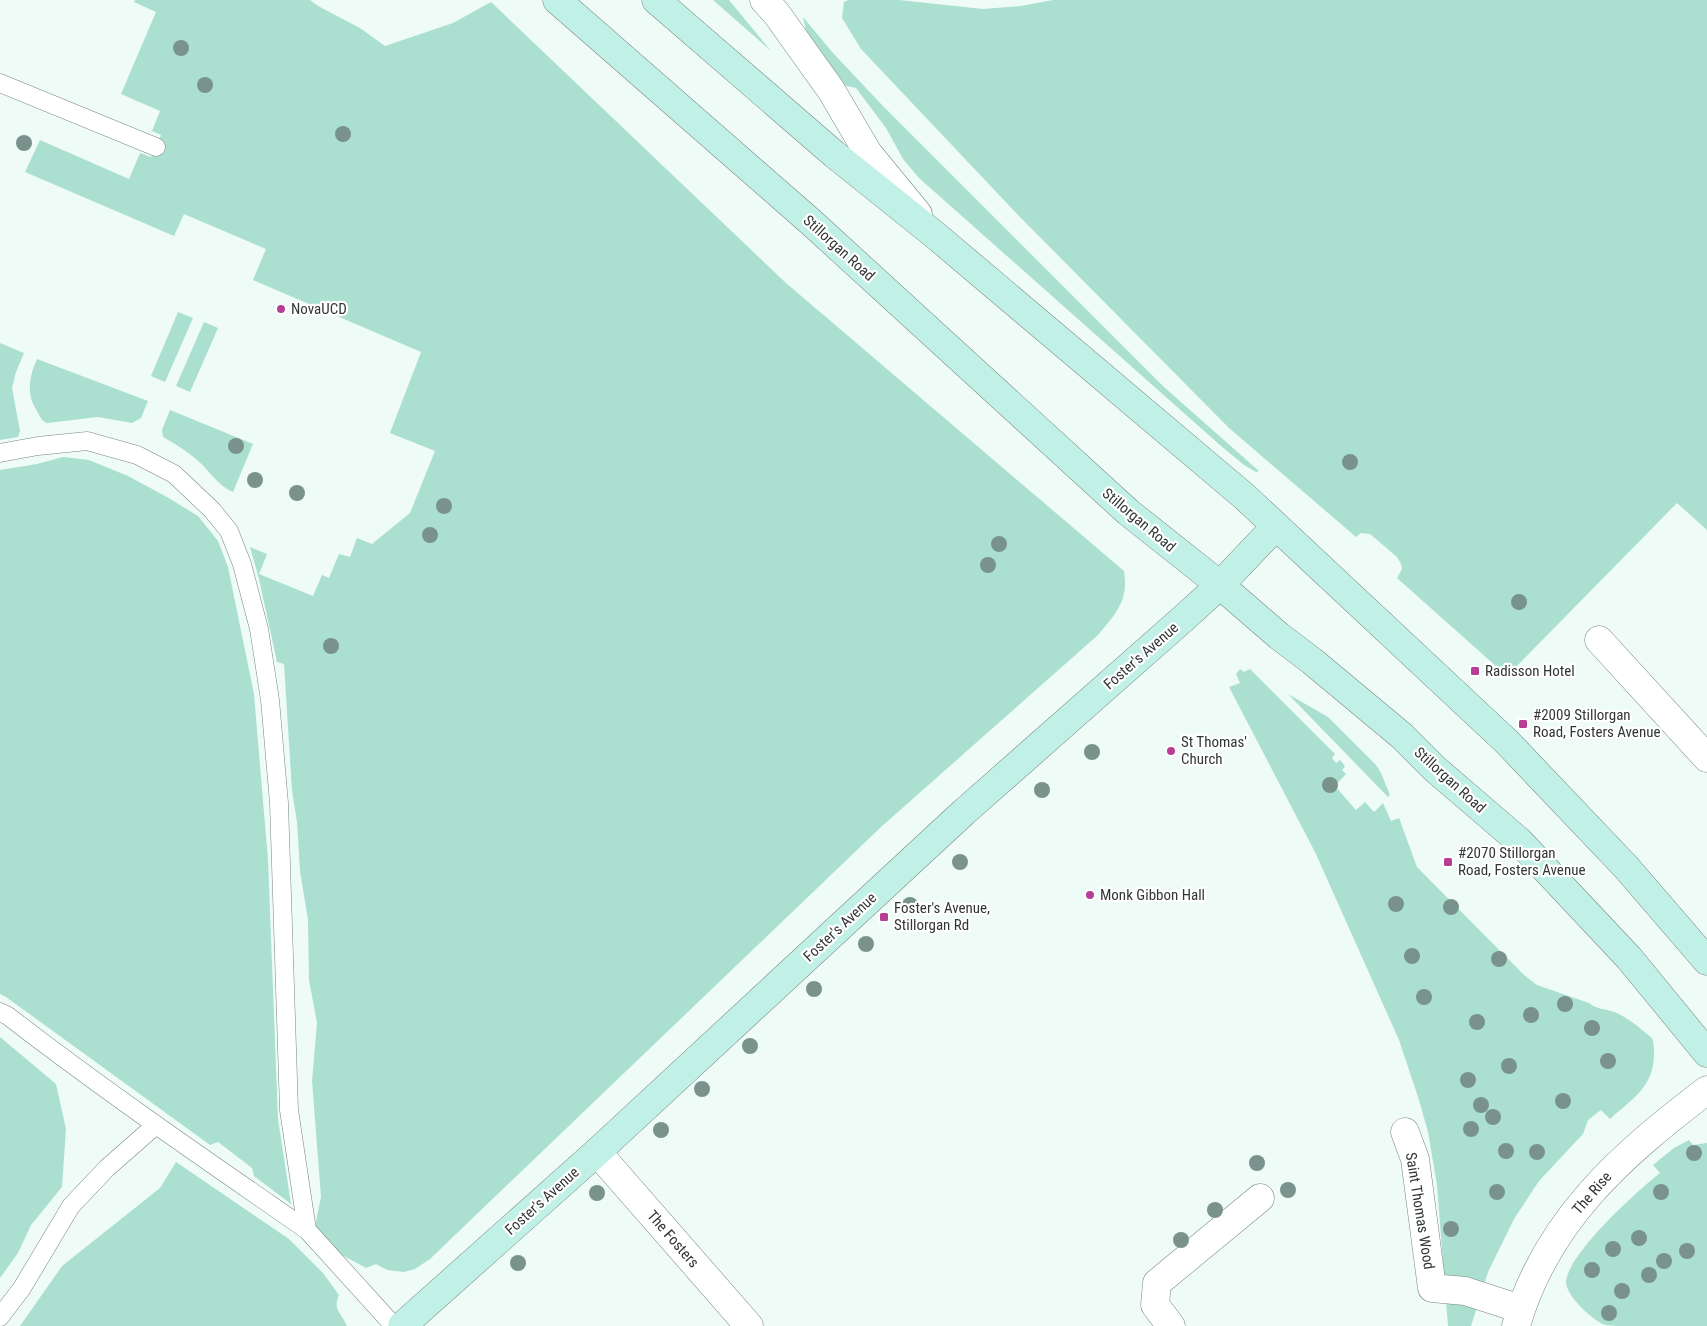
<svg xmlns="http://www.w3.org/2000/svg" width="1707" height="1326" viewBox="0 0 1707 1326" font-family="'Roboto Condensed',sans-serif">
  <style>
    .green { fill: #abe0d1 }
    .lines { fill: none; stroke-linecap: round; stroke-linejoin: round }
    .service-casing { stroke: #7a8682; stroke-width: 19 }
    .minor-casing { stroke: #7a8682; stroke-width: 29 }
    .secondary-casing { stroke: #7a8682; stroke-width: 29 }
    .service { stroke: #fff; stroke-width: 18 }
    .minor { stroke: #fff; stroke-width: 28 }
    .secondary { stroke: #c1f0e6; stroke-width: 28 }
    .tree { fill: #79928c }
    .poi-dot { fill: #b73e93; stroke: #fff; stroke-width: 2 }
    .labels { text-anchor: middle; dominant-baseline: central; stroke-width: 4.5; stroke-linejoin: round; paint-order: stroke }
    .street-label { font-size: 15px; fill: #323635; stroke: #fff }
    .poi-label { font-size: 15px; fill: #323635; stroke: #fff; text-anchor: start }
  </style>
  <rect width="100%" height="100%" fill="#eefbf7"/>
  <g class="green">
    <path d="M135 0H310L318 6 360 28 385 46 453 23 491 2 786 283 1124 571C1129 600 1116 614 1098 635L881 827 430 1259 415 1269 404 1272 387 1270 376 1264 366 1268 342 1255 315 1226 321 1197 312 1081 317 1023 309 980 308 920 300 871 297 822 292 791 284 664 277 662 259 579 250 547 267 554 259 574 313 596 322 575 329 578 339 554 350 557 357 538 372 544 410 513 435 451 390 433 421 352 253 280 266 249 184 214 174 236 25 172 40 140 129 179 140 153 151 157 161 135 152 131 160 111 121 94 156 12 134 2Z"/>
    <path d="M713 0H729L771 51Z"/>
    <path d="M848 0H899L983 9 1021 6 1053 0H1707V530L1677 503 1507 676 1397 578 1402 569 1401 564 1397 557 1370 534 1361 533 1356 537 1229 428 1018 215 861 49 842 18 844 2Z"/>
    <path d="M803 17 833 53 882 105 1164 387 1259 471 1256 472 1244 465 1221 446 919 178 903 159 886 128 856 88 842 85 808 40Z"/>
    <path d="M178 312 193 318 165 382 151 376Z"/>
    <path d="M204 322 218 328 190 392 176 386Z"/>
    <path d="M0 343 24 353 16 372 12 388 20 431 18 437 0 440Z"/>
    <path d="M37 359 148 401 141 418 132 423 98 417 47 423C41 421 40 416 37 411 26 394 29 377 37 359Z"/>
    <path d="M170 410 253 444 233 492C219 487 209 470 197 460 187 451 175 444 163 437L162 430Z"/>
    <path d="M63 457 89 460 128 476 167 497 198 516 218 541 228 567 254 694 268 860 278 1119 291 1204 254 1176 252 1168 218 1142 210 1145 6 997 0 994V470L37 464Z"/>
    <path d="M1240 669 1244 672 1250 669 1335 754 1332 758 1336 763 1340 760 1345 766 1342 770 1346 774 1335 786 1356 810 1365 802 1374 812 1383 803 1391 821 1399 818 1417 867 1524 975 1537 985 1589 1003C1599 1011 1608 1008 1619 1014 1631 1020 1642 1030 1652 1038 1654 1043 1654 1048 1654 1054 1654 1087 1632 1099 1610 1119L1601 1110 1588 1120 1583 1134 1539 1181 1514 1219 1488 1272 1471 1326H1448L1437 1185 1428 1132 1419 1100 1399 1040 1315 852 1229 687 1240 683 1236 674Z"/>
    <path d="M1288 694 1328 717 1376 765 1381 773 1390 795 1388 797Z"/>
    <path d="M0 1037 56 1084 66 1129 62 1187 31 1225 18 1253 0 1278Z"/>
    <path d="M1689 1140 1693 1145 1707 1143V1326C1682 1326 1656 1326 1631 1326 1623 1326 1611 1326 1605 1325 1592 1320 1565 1295 1566 1281 1570 1252 1636 1192 1660 1173L1653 1165 1674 1148Z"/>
    <path d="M176 1162 289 1239 323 1273 339 1295C332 1310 342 1313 347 1326H20L62 1266 160 1188Z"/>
  </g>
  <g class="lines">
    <defs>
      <g id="service">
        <path d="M0 83 156 147"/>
        <path d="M0 453 38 446 87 441 137 455 174 474 212 510 229 531 242 564 259 629 270 700 279 803 289 1110 307 1230 394 1326"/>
        <path d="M0 1012 8 1016C105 1091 206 1160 307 1230"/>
        <path d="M0 1317 22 1288 71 1206 107 1168 156 1125"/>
      </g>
      <g id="minor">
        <path d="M764 0 776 13 831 90 868 153 918 214"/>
        <path d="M1599 640 1707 758"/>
        <path d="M1405 1132 1415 1159 1432 1288 1465 1291 1521 1309"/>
        <path d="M597 1152 749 1326"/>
        <path d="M1171 1326 1155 1305 1157 1283 1260 1198"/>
        <path d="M1516 1326C1546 1220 1623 1154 1707 1090"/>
      </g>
      <g id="secondary">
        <path d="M557 0 812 223 1128 512 1220 585 1279 636 1312 661 1402 736 1435 769 1519 841 1629 958 1707 1053"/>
        <path d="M656 0 834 154 935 235 1245 497 1507 742 1626 867 1707 961"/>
        <path d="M402 1326 597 1152 964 812 1185 617 1220 585 1276 526"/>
      </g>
    </defs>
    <use href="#service" class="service-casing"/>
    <use href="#minor" class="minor-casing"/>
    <use href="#secondary" class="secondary-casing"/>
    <use href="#service" class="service"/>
    <use href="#minor" class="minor"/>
    <use href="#secondary" class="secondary"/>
  </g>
  <g class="tree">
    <circle cx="181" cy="48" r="8"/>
    <circle cx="205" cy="85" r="8"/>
    <circle cx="343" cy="134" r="8"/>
    <circle cx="24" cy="143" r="8"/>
    <circle cx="236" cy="446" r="8"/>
    <circle cx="1350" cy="462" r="8"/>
    <circle cx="255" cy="480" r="8"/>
    <circle cx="297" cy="493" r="8"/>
    <circle cx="444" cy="506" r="8"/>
    <circle cx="430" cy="535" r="8"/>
    <circle cx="999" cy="544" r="8"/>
    <circle cx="988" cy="565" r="8"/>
    <circle cx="1519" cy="602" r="8"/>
    <circle cx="331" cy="646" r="8"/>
    <circle cx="1092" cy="752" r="8"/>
    <circle cx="1330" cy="785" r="8"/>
    <circle cx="1042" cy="790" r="8"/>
    <circle cx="960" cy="862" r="8"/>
    <circle cx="1396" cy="904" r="8"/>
    <circle cx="910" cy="905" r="8"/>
    <circle cx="1451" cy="907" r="8"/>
    <circle cx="866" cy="944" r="8"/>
    <circle cx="1412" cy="956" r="8"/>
    <circle cx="1499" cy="959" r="8"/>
    <circle cx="814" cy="989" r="8"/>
    <circle cx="1424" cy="997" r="8"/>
    <circle cx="1565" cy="1004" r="8"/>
    <circle cx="1531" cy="1015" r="8"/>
    <circle cx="1477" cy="1022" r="8"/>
    <circle cx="1592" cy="1028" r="8"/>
    <circle cx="750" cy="1046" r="8"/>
    <circle cx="1608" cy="1061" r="8"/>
    <circle cx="1509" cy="1066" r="8"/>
    <circle cx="1468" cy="1080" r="8"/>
    <circle cx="702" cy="1089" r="8"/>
    <circle cx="1563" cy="1101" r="8"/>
    <circle cx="1481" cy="1105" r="8"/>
    <circle cx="1493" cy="1117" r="8"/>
    <circle cx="1471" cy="1129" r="8"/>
    <circle cx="661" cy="1130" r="8"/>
    <circle cx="1506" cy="1151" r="8"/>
    <circle cx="1537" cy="1152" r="8"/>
    <circle cx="1694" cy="1153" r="8"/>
    <circle cx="1257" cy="1163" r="8"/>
    <circle cx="1288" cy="1190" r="8"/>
    <circle cx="1497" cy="1192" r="8"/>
    <circle cx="1661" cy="1192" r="8"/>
    <circle cx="597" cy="1193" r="8"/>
    <circle cx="1215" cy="1210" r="8"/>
    <circle cx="1451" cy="1229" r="8"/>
    <circle cx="1639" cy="1238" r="8"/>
    <circle cx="1181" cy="1240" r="8"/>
    <circle cx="1613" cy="1249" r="8"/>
    <circle cx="1687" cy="1251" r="8"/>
    <circle cx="1664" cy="1261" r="8"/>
    <circle cx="518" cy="1263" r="8"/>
    <circle cx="1592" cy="1270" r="8"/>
    <circle cx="1649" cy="1275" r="8"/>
    <circle cx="1622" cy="1291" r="8"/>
    <circle cx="1609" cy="1313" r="8"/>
  </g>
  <g class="poi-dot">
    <circle cx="281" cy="309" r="5"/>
    <rect x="1470" y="666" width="10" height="10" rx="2.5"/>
    <rect x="1518" y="719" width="10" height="10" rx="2.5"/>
    <circle cx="1171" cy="751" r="5"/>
    <rect x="1443" y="857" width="10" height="10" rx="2.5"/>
    <circle cx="1090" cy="895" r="5"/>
    <rect x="879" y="912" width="10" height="10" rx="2.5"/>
  </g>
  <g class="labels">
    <g class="street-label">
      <text transform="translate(839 248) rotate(42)">Stillorgan Road</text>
      <text transform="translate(1139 520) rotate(40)">Stillorgan Road</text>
      <text transform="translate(1141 656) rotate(-41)">Foster's Avenue</text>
      <text transform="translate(1450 780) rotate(42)">Stillorgan Road</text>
      <text transform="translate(840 927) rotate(-43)">Foster's Avenue</text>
      <text transform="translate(1592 1193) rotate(-49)">The Rise</text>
      <text transform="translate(542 1201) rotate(-42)">Foster's Avenue</text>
      <text transform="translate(1420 1211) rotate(81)">Saint Thomas Wood</text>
      <text transform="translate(673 1239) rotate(49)">The Fosters</text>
    </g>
    <g class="poi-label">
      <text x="291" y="309">NovaUCD</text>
      <text x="1485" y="671">Radisson Hotel</text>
      <text x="1533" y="715">#2009 Stillorgan<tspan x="1533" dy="17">Road, Fosters Avenue</tspan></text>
      <text x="1181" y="742">St Thomas'<tspan x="1181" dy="17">Church</tspan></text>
      <text x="1458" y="853">#2070 Stillorgan<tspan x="1458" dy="17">Road, Fosters Avenue</tspan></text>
      <text x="1100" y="895">Monk Gibbon Hall</text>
      <text x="894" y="908">Foster's Avenue,<tspan x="894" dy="17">Stillorgan Rd</tspan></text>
    </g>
  </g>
</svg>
